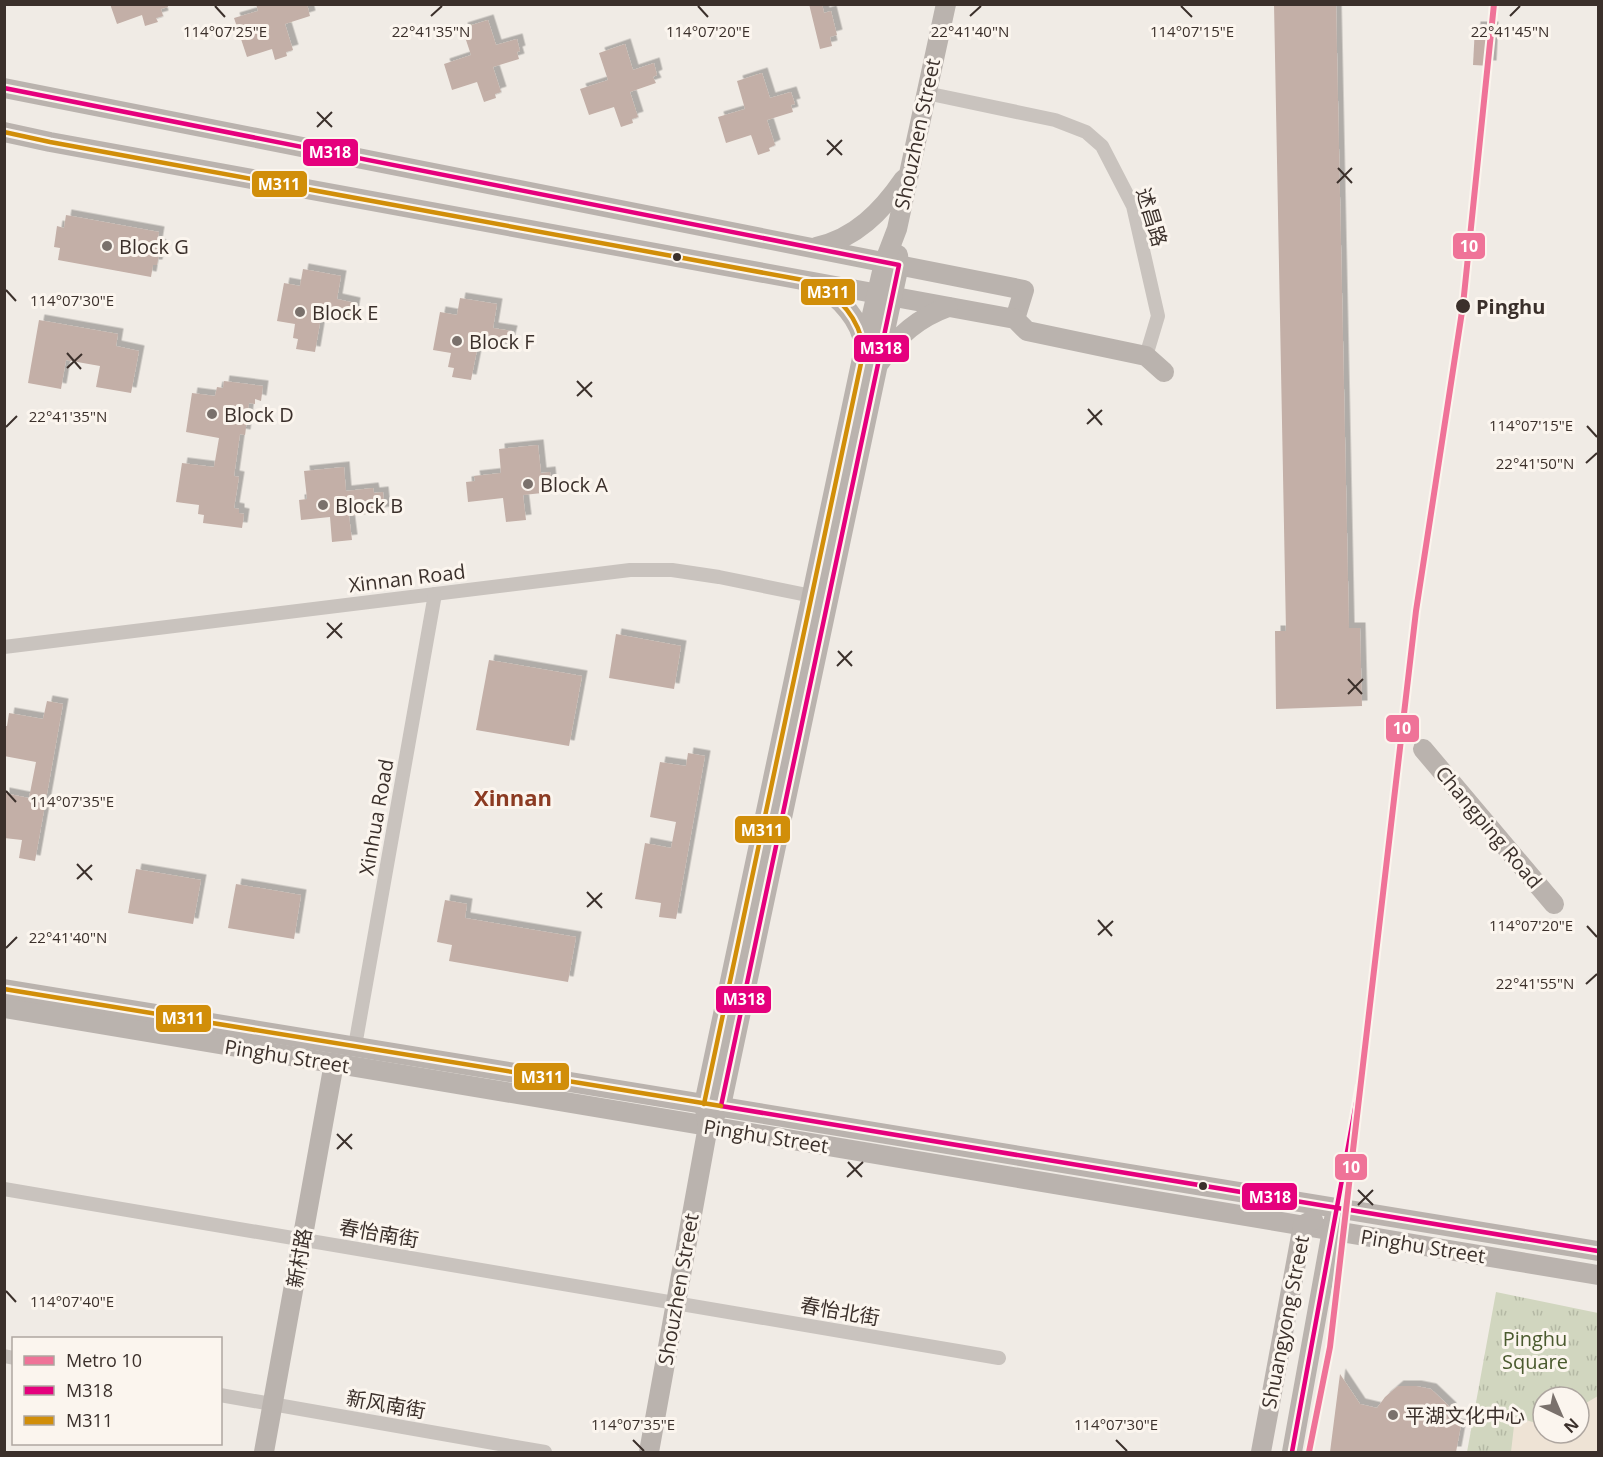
<svg xmlns="http://www.w3.org/2000/svg" width="1603" height="1457" viewBox="0 0 1603 1457" font-family="'Open Sans','Noto Sans SC',sans-serif">
  <style>
    .park { fill: url(#park-tufts); fill-rule: evenodd }
    .plaza { fill: #eee3d5 }
    .building { fill: #c3afa7; filter: url(#shadow) }
    .lines { fill: none; stroke-linecap: round; stroke-linejoin: round }
    .street { stroke: #c9c3be; stroke-width: 14 }
    .secondary { stroke: #bab3ae; stroke-width: 20 }
    .bus-1-casing { stroke: #fbf5ee; stroke-width: 9 }
    .bus-2-casing { stroke: #fbf5ee; stroke-width: 9 }
    .bus-1 { stroke: #e5007d; stroke-width: 4.5 }
    .bus-2 { stroke: #d18e09; stroke-width: 4.5 }
    .metro-1-casing { stroke: #fbf5ee; stroke-width: 10 }
    .metro-1 { stroke: #ef7398; stroke-width: 6 }
    .ticks { fill: none; stroke: #3b302b; stroke-width: 2 }
    .poi-dot { fill: #7a716c; stroke: #fbf5ee; stroke-width: 2 }
    .bus-dot { fill: #3b302b; stroke: #fbf5ee; stroke-width: 2 }
    .labels { text-anchor: middle; dominant-baseline: central; stroke-width: 6; stroke-linejoin: round; paint-order: stroke }
    .street-label { font-size: 20px; fill: #3b302b; stroke: #fbf5ee }
    .poi-label { font-size: 20px; fill: #3b302b; stroke: #fbf5ee; text-anchor: start }
    .stop-label { font-size: 20px; font-weight: bold; fill: #3b302b; stroke: #fbf5ee; text-anchor: start }
    .park-label { font-size: 20px; fill: #4a5a2e; stroke: #fbf5ee }
    .quarter-label { font-size: 22px; font-weight: bold; fill: #8c3b22; stroke: #fbf5ee }
    .ticks-label { font-size: 15px; text-anchor: middle; fill: #3b302b; stroke: #fbf5ee; stroke-width: 6; stroke-linejoin: round; paint-order: stroke }
    .line-badge { stroke: #fbf5ee; stroke-width: 2 }
    .badge-label { font-size: 16px; text-anchor: middle; font-weight: bold; fill: #fff }
  </style>
  <defs>
    <pattern id="park-tufts" width="24" height="20" patternUnits="userSpaceOnUse" patternTransform="scale(1.5)"><rect width="24" height="20" fill="#d1d6bf"/><path d="M3 7l-1-3M5 7V3M7 7l1-3M15 17l-1-3M17 17v-4M19 17l1-3" fill="none" stroke="#b4b8a4"/></pattern>
    <filter id="shadow"><feDropShadow dx="5.5" dy="-5.5" stdDeviation="0" flood-color="#0004"/></filter>
  </defs>
  <rect width="100%" height="100%" fill="#f0ebe5"/>
  <path class="park" d="M1496 1292 1598 1313V1452H1467ZM1543 1397H1579V1433H1543Z"/>
  <path class="plaza" d="M1598 1396V1452H1511L1515 1417 1543 1425V1433H1579V1411L1586 1403Z"/>
  <g class="building">
    <path d="M110 4H167L168 7 161 9 163 16 156 18 158 22 145 26 142 15 117 24Z"/>
    <path d="M256 4H307L310 16 285 24 293 50 286 52 287 56 275 60 272 49 247 57 234 18 258 11Z"/>
    <path d="M809 4H822L824 13 831 11 837 35 830 37 832 46 820 49Z"/>
    <path d="M1274 4H1336L1349 628H1360L1362 706 1276 709 1275 631H1286Z"/>
    <path d="M488 20 496 45 517 39 520 51 517 52 519 59 493 67 501 92 495 94 496 98 484 102 477 82 452 90 444 64 471 55 462 28Z"/>
    <path d="M1475 27H1493L1491 66 1473 65Z"/>
    <path d="M625 44 633 70 654 63 657 75 653 77 656 83 630 92 638 117 632 119 633 123 621 127 614 107 589 115 580 89 608 80 599 53Z"/>
    <path d="M762 73 770 98 791 92 795 104 791 105 793 112 767 120 775 145 769 148 770 151 758 155 751 135 726 143 718 117 745 109 737 81Z"/>
    <path d="M66 215 159 232 157 244 161 245 157 265H153L151 277 58 260 60 248 54 247 57 226 64 228Z"/>
    <path d="M303 269 341 276 337 299 355 303 353 315 349 314 348 321 321 317 315 352 296 349 298 339 293 338 295 324 277 321 284 283 300 286Z"/>
    <path d="M460 298 497 304 493 328 512 331 509 343H505L504 350 478 345 471 380 452 377 454 368 448 367 451 353 433 350 440 312 457 315Z"/>
    <path d="M39 320 118 334 116 346 139 351 131 393 96 387 100 366 66 360 61 389 28 383Z"/>
    <path d="M224 381 263 386 261 401 255 399V404L249 403 245 435 240 434 234 476 239 477 234 508 239 509V513L244 514 242 528 203 523 204 515 198 514 199 505 176 502 182 463 214 467 219 438 186 432 192 393 215 396 217 387 223 388Z"/>
    <path d="M538 445 541 473 550 472 552 492 523 495 526 520 506 522 503 498 468 502 466 482 475 481 474 476 501 473 499 449Z"/>
    <path d="M344 467 346 491 373 488 374 493 383 492 385 512 349 516 352 540 332 542 330 517 301 520 299 500 307 499 304 471Z"/>
    <path d="M616 634 681 646 674 689 609 678Z"/>
    <path d="M489 660 582 676 569 746 476 730Z"/>
    <path d="M47 701 63 704 35 861 19 858 22 840 4 838V793L29 798 36 762 4 756V726H7L9 713 43 719Z"/>
    <path d="M688 753 705 756 676 919 659 917 661 903 635 899 645 843 671 848 676 822 650 817 660 762 686 766Z"/>
    <path d="M136 869 201 880 193 924 128 913Z"/>
    <path d="M236 884 301 895 294 939 228 928Z"/>
    <path d="M445 900 467 904 465 918 576 937 568 982 449 961 452 945 437 942Z"/>
    <path d="M1340 1374 1360 1404 1377 1408 1385 1397 1398 1386H1416L1431 1389 1451 1408V1423L1461 1425 1456 1452H1330Z"/>
  </g>
  <g class="lines">
    <g class="street">
      <path d="M926 93 1055 120 1086 132 1102 146 1133 206 1158 316 1146 356"/>
      <path d="M4 647 630 570H672L719 577 812 596"/>
      <path d="M355 1046 435 594"/>
      <path d="M4 1189 999 1358"/>
      <path d="M4 1356 14 1358"/>
      <path d="M220 1395 545 1452"/>
    </g>
    <g class="secondary">
      <path d="M4 88 1024 290 1015 319"/>
      <path d="M4 132 50 142 1015 319 1027 331 1146 356 1164 372"/>
      <path d="M816 247C855 239 882 211 904 179"/>
      <path d="M818 285C840 298 861 320 864 346"/>
      <path d="M880 362C896 337 920 317 948 307"/>
      <path d="M1423 749 1554 904"/>
      <path d="M4 989 1598 1251"/>
      <path d="M4 1008 1598 1275"/>
      <path d="M714 1116 721 1106 899 265 898 255"/>
      <path d="M264 1452 334 1063"/>
      <path d="M649 1452 708 1126 704 1104 864 349 884 263 897 229 946 4"/>
      <path d="M1261 1452 1303 1225 1313 1220"/>
      <path d="M1292 1452 1334 1219"/>
    </g>
    <defs>
      <g id="bus-1">
        <path d="M4 88 899 265 721 1106 1598 1251"/>
        <path d="M1292 1452 1359 1087"/>
      </g>
      <g id="bus-2">
        <path d="M4 132 50 142 814 282C841 300 858 316 864 349L704 1104"/>
        <path d="M4 989 721 1106"/>
      </g>
    </defs>
    <use href="#bus-1" class="bus-1-casing"/>
    <use href="#bus-2" class="bus-2-casing"/>
    <use href="#bus-1" class="bus-1"/>
    <use href="#bus-2" class="bus-2"/>
    <defs>
      <path id="metro-1" d="M1309 1452 1330 1347 1416 611 1463 305 1494 4"/>
    </defs>
    <use href="#metro-1" class="metro-1-casing"/>
    <use href="#metro-1" class="metro-1"/>
  </g>
  <path class="ticks" d="M215 6 225 17M698 6 708 17M1181 6 1192 17M431 16 442 6M970 16 981 6M1510 16 1520 6M317 112 332 127M317 127 332 112M827 140 842 155M827 155 842 140M1338 168 1352 183M1337 183 1352 168M6 290 16 301M67 353 81 369M67 368 82 354M577 381 592 397M577 396 592 382M1088 409 1102 425M1087 424 1102 410M1587 426 1597 437M6 427 17 416M1586 463 1597 453M327 623 342 638M327 638 342 623M838 651 852 666M837 666 852 651M1348 679 1362 694M1348 694 1363 679M6 791 16 802M77 864 92 880M77 879 92 865M587 892 602 908M587 907 602 893M1098 920 1112 936M1587 926 1597 937M1098 935 1113 921M6 948 17 937M1586 984 1597 974M337 1134 352 1149M337 1149 352 1134M848 1162 862 1177M847 1177 863 1162M1358 1190 1373 1205M1358 1205 1373 1190M6 1291 16 1302M633 1440 644 1451M1116 1440 1127 1451"/>
  <g class="poi-dot">
    <circle cx="107" cy="246" r="6"/>
    <circle cx="300" cy="312" r="6"/>
    <circle cx="457" cy="341" r="6"/>
    <circle cx="212" cy="414" r="6"/>
    <circle cx="528" cy="484" r="6"/>
    <circle cx="323" cy="505" r="6"/>
    <circle cx="1393" cy="1415" r="6"/>
  </g>
  <g class="bus-dot">
    <circle cx="677" cy="257" r="5"/>
    <circle cx="1463" cy="306" r="8"/>
    <circle cx="1203" cy="1186" r="5"/>
  </g>
  <g class="labels">
    <g class="street-label">
      <text transform="translate(917 134) rotate(-78)">Shouzhen Street</text>
      <text transform="translate(1152 217) rotate(73)">述昌路</text>
      <text transform="translate(407 578) rotate(-7)">Xinnan Road</text>
      <text transform="translate(376 817) rotate(-80)">Xinhua Road</text>
      <text transform="translate(1489 827) rotate(50)">Changping Road</text>
      <text transform="translate(287 1056) rotate(9)">Pinghu Street</text>
      <text transform="translate(766 1136) rotate(9)">Pinghu Street</text>
      <text transform="translate(379 1233) rotate(10)">春怡南街</text>
      <text transform="translate(1423 1246) rotate(9)">Pinghu Street</text>
      <text transform="translate(299 1258) rotate(-80)">新村路</text>
      <text transform="translate(678 1289) rotate(-80)">Shouzhen Street</text>
      <text transform="translate(840 1311) rotate(10)">春怡北街</text>
      <text transform="translate(1285 1322) rotate(-79)">Shuangyong Street</text>
      <text transform="translate(386 1404) rotate(10)">新风南街</text>
    </g>
    <g class="poi-label">
      <text x="119" y="246">Block G</text>
      <text x="312" y="312">Block E</text>
      <text x="469" y="341">Block F</text>
      <text x="224" y="414">Block D</text>
      <text x="540" y="484">Block A</text>
      <text x="335" y="505">Block B</text>
      <text x="1405" y="1415">平湖文化中心</text>
    </g>
    <g class="stop-label">
      <text x="1476" y="306">Pinghu</text>
    </g>
    <g class="park-label">
      <text x="1535" y="1338">Pinghu<tspan x="1535" dy="23">Square</tspan></text>
    </g>
    <g class="quarter-label">
      <text x="513" y="797">Xinnan</text>
    </g>
  </g>
  <g class="ticks-label">
    <text x="431" y="37">22°41'35"N</text>
    <text x="970" y="37">22°41'40"N</text>
    <text x="1510" y="37">22°41'45"N</text>
    <text x="225" y="37">114°07'25"E</text>
    <text x="708" y="37">114°07'20"E</text>
    <text x="1192" y="37">114°07'15"E</text>
    <text x="72" y="306">114°07'30"E</text>
    <text x="68" y="422">22°41'35"N</text>
    <text x="1531" y="431">114°07'15"E</text>
    <text x="1535" y="469">22°41'50"N</text>
    <text x="72" y="807">114°07'35"E</text>
    <text x="1531" y="931">114°07'20"E</text>
    <text x="68" y="943">22°41'40"N</text>
    <text x="1535" y="989">22°41'55"N</text>
    <text x="72" y="1307">114°07'40"E</text>
    <text x="633" y="1430">114°07'35"E</text>
    <text x="1116" y="1430">114°07'30"E</text>
  </g>
  <g class="line-badge">
    <rect x="302" y="138" width="57" height="29" rx="6" fill="#e5007d"/>
    <rect x="251" y="170" width="57" height="28" rx="6" fill="#d18e09"/>
    <rect x="1452" y="232" width="34" height="28" rx="6" fill="#ef7398"/>
    <rect x="800" y="278" width="56" height="28" rx="6" fill="#d18e09"/>
    <rect x="853" y="334" width="57" height="29" rx="6" fill="#e5007d"/>
    <rect x="1385" y="714" width="35" height="29" rx="6" fill="#ef7398"/>
    <rect x="734" y="815" width="57" height="29" rx="6" fill="#d18e09"/>
    <rect x="715" y="985" width="57" height="29" rx="6" fill="#e5007d"/>
    <rect x="155" y="1004" width="57" height="29" rx="6" fill="#d18e09"/>
    <rect x="513" y="1062" width="57" height="29" rx="6" fill="#d18e09"/>
    <rect x="1334" y="1153" width="34" height="28" rx="6" fill="#ef7398"/>
    <rect x="1241" y="1182" width="57" height="29" rx="6" fill="#e5007d"/>
  </g>
  <g class="badge-label">
    <text x="330" y="158">M318</text>
    <text x="279" y="190">M311</text>
    <text x="1469" y="252">10</text>
    <text x="828" y="298">M311</text>
    <text x="881" y="354">M318</text>
    <text x="1402" y="734">10</text>
    <text x="762" y="836">M311</text>
    <text x="744" y="1005">M318</text>
    <text x="183" y="1024">M311</text>
    <text x="542" y="1083">M311</text>
    <text x="1351" y="1173">10</text>
    <text x="1270" y="1203">M318</text>
  </g>
  <rect width="1603" height="1457" fill="none" stroke="#3b302b" stroke-width="12"/>
  <rect x="12" y="1337" width="210" height="108" fill="#fbf5ee" stroke="#aea6a0" stroke-width="1.5"/>
  <rect x="24" y="1356" width="30" height="9" fill="#ef7398" stroke="#aea6a0" stroke-width="1.5"/>
  <text x="66" y="1367" font-size="18" fill="#3b302b">Metro 10</text>
  <rect x="24" y="1386" width="30" height="9" fill="#e5007d" stroke="#aea6a0" stroke-width="1.5"/>
  <text x="66" y="1397" font-size="18" fill="#3b302b">M318</text>
  <rect x="24" y="1416" width="30" height="9" fill="#d18e09" stroke="#aea6a0" stroke-width="1.5"/>
  <text x="66" y="1427" font-size="18" fill="#3b302b">M311</text>
  <g transform="translate(1561 1415) rotate(136)"><circle r="28" fill="#fbf5ee" stroke="#aea6a0" stroke-width="1.5"/>
  <path d="M0-4.5L10 22L0 15L-10 22Z" fill="#7a716c"/>
  <text y="-9" font-size="16" font-weight="bold" text-anchor="middle" fill="#3b302b">N</text>
  </g>
</svg>
